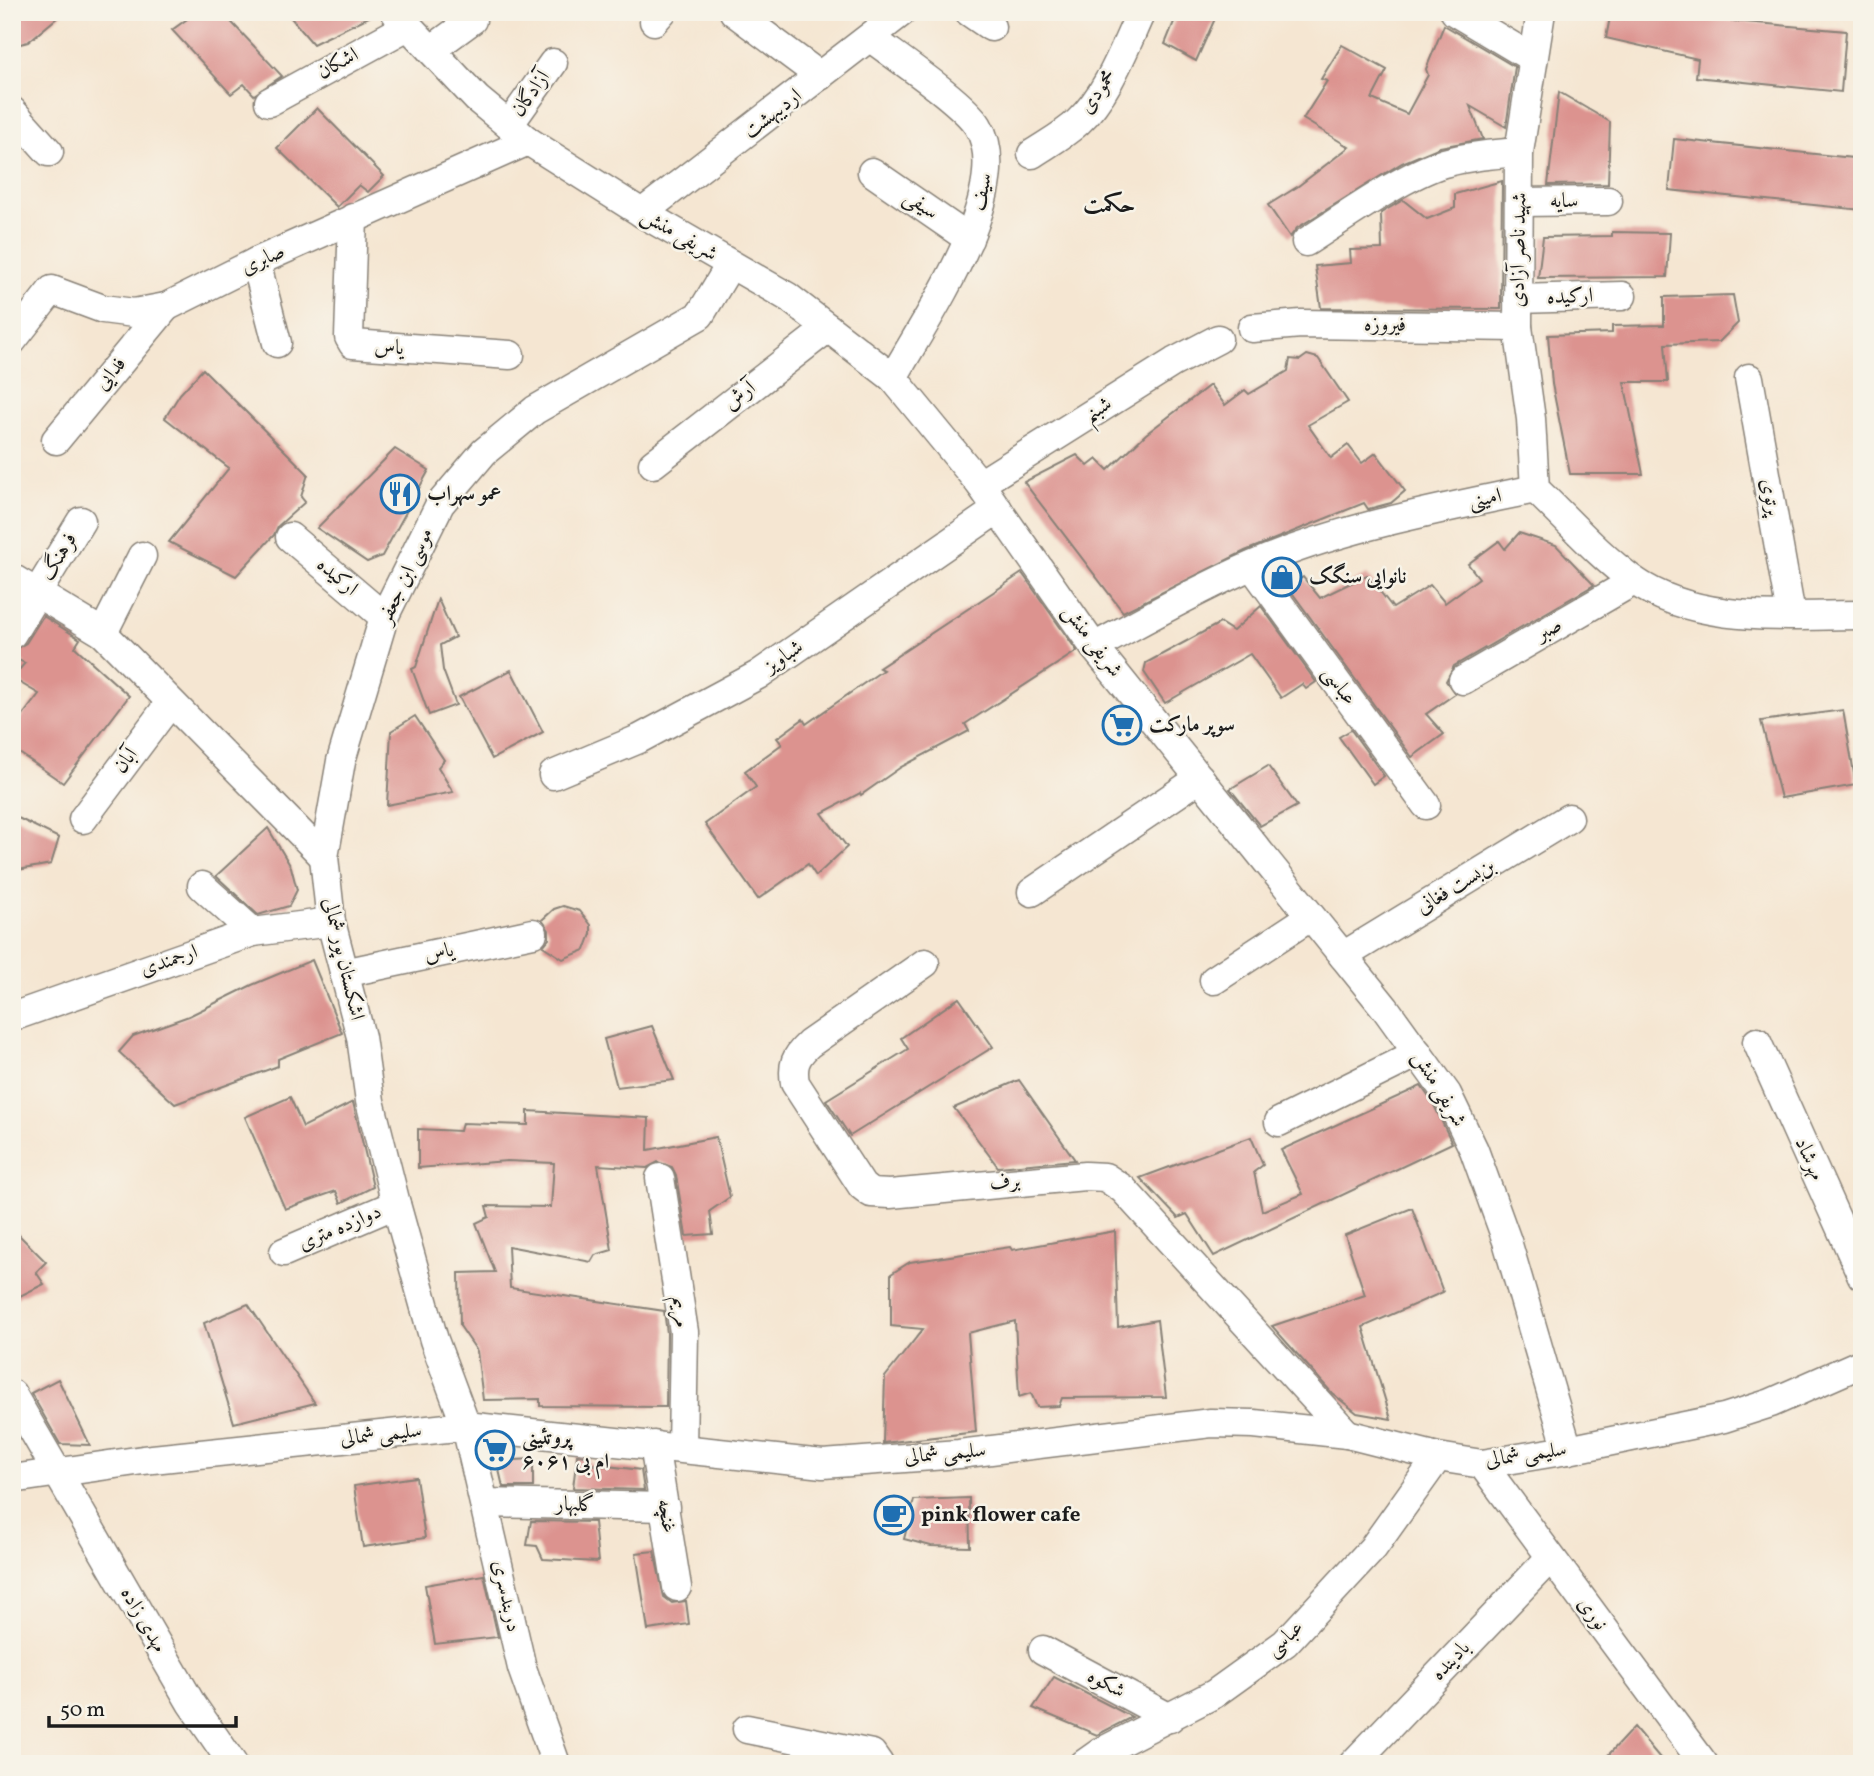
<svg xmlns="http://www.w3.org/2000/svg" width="1874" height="1776" viewBox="0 0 1874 1776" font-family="Vollkorn,Amiri,serif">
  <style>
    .building { fill: #dc938f }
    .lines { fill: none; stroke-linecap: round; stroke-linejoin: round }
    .street-casing { stroke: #888177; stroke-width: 31 }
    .street { stroke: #fff; stroke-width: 28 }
    .labels { text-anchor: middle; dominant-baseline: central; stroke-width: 5; stroke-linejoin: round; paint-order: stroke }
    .street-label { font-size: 21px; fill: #1c1c1c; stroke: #f7f3e8 }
    .poi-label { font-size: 21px; font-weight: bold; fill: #1c1c1c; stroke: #f7f3e8; text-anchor: start }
    .neighbourhood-label { font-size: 23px; font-weight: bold; fill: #1c1c1c; stroke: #f7f3e8 }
  </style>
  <rect width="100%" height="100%" fill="#f7f3e8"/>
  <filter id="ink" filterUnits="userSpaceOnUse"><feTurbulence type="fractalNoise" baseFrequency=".0143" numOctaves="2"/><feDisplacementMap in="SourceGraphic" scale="14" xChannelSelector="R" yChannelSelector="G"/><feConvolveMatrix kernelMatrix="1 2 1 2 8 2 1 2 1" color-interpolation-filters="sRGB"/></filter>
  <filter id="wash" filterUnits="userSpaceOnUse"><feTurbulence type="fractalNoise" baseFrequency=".00686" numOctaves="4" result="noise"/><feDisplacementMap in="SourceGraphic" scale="28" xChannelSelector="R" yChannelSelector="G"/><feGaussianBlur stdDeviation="1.57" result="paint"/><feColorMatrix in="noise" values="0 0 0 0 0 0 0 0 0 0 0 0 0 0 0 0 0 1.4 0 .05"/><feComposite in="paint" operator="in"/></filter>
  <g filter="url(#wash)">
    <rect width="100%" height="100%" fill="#f5e6d2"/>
    <g id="blocks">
      <g class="building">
        <path d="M12 12H64L28 42 12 46Z"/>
        <path d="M197 12H222L282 76 254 95 244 84 231 94 172 30Z"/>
        <path d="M286 12H379L313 44Z"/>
        <path d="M1178 12H1218L1196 61 1165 44Z"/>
        <path d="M1611 12H1678L1677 16 1846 31 1841 92 1696 77 1698 59 1606 38Z"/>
        <path d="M1444 25 1515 67 1506 127 1470 106 1483 139 1440 147 1402 163 1297 228 1290 237 1268 205 1297 187 1349 147 1303 119 1327 81 1321 79 1342 45 1387 70 1372 99 1407 114 1428 75 1426 69Z"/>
        <path d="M1559 92 1610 122 1608 184 1548 185Z"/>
        <path d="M317 108 384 176 368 192 359 185 337 207 277 148Z"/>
        <path d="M1674 139 1862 159V210L1669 190Z"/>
        <path d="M1502 181 1501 309 1321 308 1315 266 1351 263 1350 250 1382 249 1381 213 1403 200 1427 219 1455 208V194Z"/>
        <path d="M1612 232 1670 233 1667 277 1538 278 1543 237 1612 236Z"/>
        <path d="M1733 295 1738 323 1719 342 1665 344 1668 382H1624L1643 474H1570L1552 384 1548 335 1612 333V326L1664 325V297Z"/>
        <path d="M1307 355 1318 358 1348 402 1308 425 1331 458 1348 445 1362 463 1376 453 1405 491 1391 503 1368 509 1364 503 1245 551 1123 612 1024 482 1077 455 1088 466 1097 459 1108 470 1146 434 1210 385 1225 405 1245 390 1249 394 1288 371 1290 359 1300 360Z"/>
        <path d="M203 369 308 474 301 497 305 502 278 526 274 535 236 576 169 542 229 468 165 418 180 394Z"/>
        <path d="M395 449 429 470 382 556 367 562 317 528Z"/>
        <path d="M1519 533 1556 545 1594 585 1454 666 1446 681 1455 694 1426 714 1444 734 1412 757 1288 587 1303 577 1320 598 1367 575 1393 608 1430 585 1445 603 1479 578 1468 564 1499 541 1505 549Z"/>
        <path d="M1022 573 1077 651 965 724 969 731 901 767 861 795 860 793 822 813 847 847 816 876 808 864 758 899 705 824 756 787 745 771 782 744 777 738 803 719 806 724 883 670 879 668Z"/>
        <path d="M438 599 455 637 440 645 443 670 456 705 429 715 412 669 416 667Z"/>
        <path d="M1261 606 1316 682 1306 689 1302 684 1281 698 1250 654 1165 703 1144 672 1146 663 1220 623 1233 631Z"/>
        <path d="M43 616 80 639 75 647 129 696 63 783 12 748V729L39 694 12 678 25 663 12 657V651L26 643Z"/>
        <path d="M511 670 543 732 492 759 459 697Z"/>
        <path d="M1843 710 1856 785 1781 798 1761 721Z"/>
        <path d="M415 716 444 760 438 767 453 792 387 805 391 731Z"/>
        <path d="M1351 730 1384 776 1373 784 1339 737Z"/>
        <path d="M1268 766 1297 806 1260 826 1230 789Z"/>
        <path d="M12 815 59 838 51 864 12 871Z"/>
        <path d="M268 828 291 867 297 890 289 906 258 915 216 876Z"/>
        <path d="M563 906 580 911 591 925V934L585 950 563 959 543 946 549 939V930L542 920 554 909Z"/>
        <path d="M312 960 342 1033 278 1059V1066L175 1104 119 1052 133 1036 189 1016 252 985Z"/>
        <path d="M959 998 993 1047 850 1136 826 1100 908 1049 901 1038Z"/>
        <path d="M652 1026 674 1080 617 1087 604 1039Z"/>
        <path d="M1019 1080 1075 1160 998 1167 954 1108Z"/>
        <path d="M1421 1086 1433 1103 1452 1143 1214 1256 1187 1214 1178 1218 1140 1178 1251 1137 1263 1165 1254 1172 1262 1211 1303 1194 1281 1150Z"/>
        <path d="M290 1097 303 1127 353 1102 373 1187 341 1203 336 1191 285 1209 245 1117Z"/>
        <path d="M528 1111 649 1118 648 1150 716 1137 730 1197 710 1211 713 1234 686 1236 676 1175 672 1167 658 1162 647 1168 598 1165 612 1250 595 1255 591 1262 508 1246 510 1288 664 1311 667 1333 666 1407 540 1406V1399L483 1400 477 1351 460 1326 459 1273 495 1272 476 1223 489 1217 486 1206 551 1207 554 1163 507 1161 418 1168V1129L460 1131 462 1123 528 1125Z"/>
        <path d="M1412 1208 1443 1292 1363 1327 1391 1419 1357 1413 1332 1393 1272 1326 1365 1295 1345 1235Z"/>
        <path d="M12 1228 46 1262 36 1272 44 1284 12 1300Z"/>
        <path d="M1115 1231 1118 1327 1157 1320 1166 1397 1062 1398 1059 1406 1037 1407 1031 1393 1019 1397 1015 1321 968 1333 976 1432 883 1443 885 1377 923 1329 891 1326V1274L910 1262 1010 1247 1012 1250Z"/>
        <path d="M248 1304 315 1403 234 1423 204 1323Z"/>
        <path d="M58 1379 90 1445 60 1444 31 1393Z"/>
        <path d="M577 1455 589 1456 590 1464 641 1470 644 1490 573 1488Z"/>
        <path d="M533 1459V1487H503L497 1461Z"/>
        <path d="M416 1477 425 1538 363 1547 354 1486Z"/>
        <path d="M969 1498 970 1547 931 1546 904 1539 914 1500Z"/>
        <path d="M531 1521 594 1522 598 1562 543 1559 537 1546 527 1545Z"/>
        <path d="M654 1551 664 1597 672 1603 686 1601 689 1624 648 1630 636 1553Z"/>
        <path d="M484 1575 498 1637 435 1644 425 1585Z"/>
        <path d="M1054 1677 1132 1717 1097 1735 1033 1708Z"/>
        <path d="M1634 1727 1665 1764H1600Z"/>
      </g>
    </g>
  </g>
  <g filter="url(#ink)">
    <use href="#blocks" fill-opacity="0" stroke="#888177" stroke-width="2"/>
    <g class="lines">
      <defs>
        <g id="street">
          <path d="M395 12 477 99 528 141 642 213 788 297 893 378 980 484 1094 647 1385 1008 1447 1094 1474 1150 1507 1241 1568 1450"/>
          <path d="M734 12 820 76"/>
          <path d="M969 12 991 27"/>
          <path d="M1455 12 1532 58"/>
          <path d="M654 21 662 12"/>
          <path d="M871 38C897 58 962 101 978 126 1017 189 924 321 893 378"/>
          <path d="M431 50 472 20"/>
          <path d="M269 102 408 26"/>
          <path d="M12 111 49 152"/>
          <path d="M509 125 553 63"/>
          <path d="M1032 154C1047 144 1064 135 1078 122 1108 94 1124 49 1141 12"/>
          <path d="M872 172 969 239"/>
          <path d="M1519 202 1608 201"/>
          <path d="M642 213 902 12"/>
          <path d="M353 218 349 337 353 344 510 355"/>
          <path d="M1306 242C1344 218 1402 176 1444 163 1469 156 1494 154 1519 152"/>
          <path d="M256 262 277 343"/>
          <path d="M1518 299 1622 296"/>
          <path d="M1252 328 1301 324 1518 327"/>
          <path d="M12 341 52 290 103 309 134 313 166 307 256 262 528 141"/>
          <path d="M1749 378 1791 615"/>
          <path d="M56 440 166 307"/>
          <path d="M653 464 828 328"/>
          <path d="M980 484 1174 362 1218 339"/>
          <path d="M1535 489 1531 419 1518 327 1519 152 1541 12"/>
          <path d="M290 537 384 617"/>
          <path d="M1252 566 1426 805"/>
          <path d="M12 578 103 633 324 857"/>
          <path d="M103 633 142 556"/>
          <path d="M12 634 81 521"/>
          <path d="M1094 647C1146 619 1198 589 1251 566 1340 527 1441 509 1535 489 1567 519 1597 554 1633 580 1697 625 1788 615 1862 615"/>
          <path d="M1463 680 1634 581"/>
          <path d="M553 775 639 739 758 675 998 509"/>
          <path d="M83 819 170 703"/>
          <path d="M202 886 253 932"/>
          <path d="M1032 892 1200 778"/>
          <path d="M1343 956 1569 818"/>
          <path d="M925 963 809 1044C795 1057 792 1065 795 1083L862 1186 871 1193 890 1194 1085 1176 1105 1177 1123 1189 1347 1434"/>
          <path d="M344 973 533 933"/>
          <path d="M1214 980 1310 917"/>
          <path d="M12 1017 253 932 331 922"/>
          <path d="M1757 1042 1862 1276"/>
          <path d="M1279 1122 1418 1053"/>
          <path d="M660 1178 684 1332 682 1448"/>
          <path d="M284 1252 396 1204"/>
          <path d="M12 1394 191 1703 233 1764"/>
          <path d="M654 1445 677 1587"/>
          <path d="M1482 1464 1704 1764"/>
          <path d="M12 1479 143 1460 466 1426 823 1464 959 1454 1211 1423 1254 1424 1347 1434 1438 1457 1482 1464 1568 1450 1724 1418 1771 1403 1862 1363"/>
          <path d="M485 1503 665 1507"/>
          <path d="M1043 1650 1170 1718"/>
          <path d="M747 1729 872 1754 879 1764"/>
          <path d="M556 1764 522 1668 466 1426 434 1340 396 1204 370 1101 361 1037 331 922 324 857 341 761 384 617 440 504 484 452 535 410 700 315 730 265"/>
          <path d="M1084 1764 1101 1752 1214 1694 1285 1643 1373 1548 1438 1457"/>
          <path d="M1353 1764 1550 1558"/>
        </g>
      </defs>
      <use href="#street" class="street-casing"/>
      <use href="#street" class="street"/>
    </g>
  </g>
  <defs>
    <symbol id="restaurant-ring" viewBox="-11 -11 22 22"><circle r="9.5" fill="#f7f3e8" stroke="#1f6fb2" stroke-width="1.5"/><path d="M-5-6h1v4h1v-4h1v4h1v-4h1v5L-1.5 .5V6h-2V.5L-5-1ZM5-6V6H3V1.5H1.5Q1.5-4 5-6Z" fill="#1f6fb2"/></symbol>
    <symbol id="shop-ring" viewBox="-11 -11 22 22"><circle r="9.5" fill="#f7f3e8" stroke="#1f6fb2" stroke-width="1.5"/><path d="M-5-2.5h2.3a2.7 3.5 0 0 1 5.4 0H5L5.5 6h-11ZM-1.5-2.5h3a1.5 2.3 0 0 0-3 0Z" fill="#1f6fb2"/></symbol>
    <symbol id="supermarket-ring" viewBox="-11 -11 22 22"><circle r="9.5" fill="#f7f3e8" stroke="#1f6fb2" stroke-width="1.5"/><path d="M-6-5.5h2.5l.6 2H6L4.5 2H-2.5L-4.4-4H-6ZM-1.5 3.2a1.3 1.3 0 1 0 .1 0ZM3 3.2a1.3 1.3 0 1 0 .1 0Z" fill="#1f6fb2"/></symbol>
    <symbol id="cafe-ring" viewBox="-11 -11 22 22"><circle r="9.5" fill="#f7f3e8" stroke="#1f6fb2" stroke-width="1.5"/><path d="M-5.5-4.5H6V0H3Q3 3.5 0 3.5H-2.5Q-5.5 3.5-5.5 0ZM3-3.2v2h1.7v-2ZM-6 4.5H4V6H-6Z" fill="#1f6fb2"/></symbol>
  </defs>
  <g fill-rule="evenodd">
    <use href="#restaurant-ring" x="378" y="472" width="44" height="44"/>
    <use href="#shop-ring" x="1260" y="555" width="44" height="44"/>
    <use href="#supermarket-ring" x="1100" y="703" width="44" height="44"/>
    <use href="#supermarket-ring" x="473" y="1428" width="44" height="44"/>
    <use href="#cafe-ring" x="872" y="1493" width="44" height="44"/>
  </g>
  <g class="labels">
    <g class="street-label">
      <text transform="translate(338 64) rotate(-29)">اشکان</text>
      <text transform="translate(1098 92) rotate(-56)">محمودی</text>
      <text transform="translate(531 94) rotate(-55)">آزادگان</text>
      <text transform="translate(773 114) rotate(-38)">اردیبهشت</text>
      <text transform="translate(982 192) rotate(-77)">سیف</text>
      <text x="1564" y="201">سایه</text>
      <text transform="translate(921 205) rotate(35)">سیفی</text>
      <text transform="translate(679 235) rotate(30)">شریفی منش</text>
      <text transform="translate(1519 250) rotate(-89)">شهید ناصر آزادی</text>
      <text transform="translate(263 260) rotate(-25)">صابری</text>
      <text transform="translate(1570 297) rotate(-2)">ارکیده</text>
      <text transform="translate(1385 325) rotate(1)">فیروزه</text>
      <text transform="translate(389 348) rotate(3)">یاس</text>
      <text transform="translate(111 374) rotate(-50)">فدایی</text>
      <text transform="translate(740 396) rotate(-38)">آرش</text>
      <text transform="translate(1098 410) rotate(-32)">شبنم</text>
      <text transform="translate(1770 497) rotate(80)">پرتوی</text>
      <text transform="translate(1485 499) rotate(-12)">امینی</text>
      <text transform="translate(59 557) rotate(-59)">فرهنگ</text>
      <text transform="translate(406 576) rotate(-65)">موسی ابن جعفر</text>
      <text transform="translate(337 577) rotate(40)">ارکیده</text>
      <text transform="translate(1549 630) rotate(-30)">صبر</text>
      <text transform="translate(1092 641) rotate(53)">شریفی منش</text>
      <text transform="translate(784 657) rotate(-34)">شباویز</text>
      <text transform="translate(1339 686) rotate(54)">عباسی</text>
      <text transform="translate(126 761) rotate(-53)">آبان</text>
      <text transform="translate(1456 887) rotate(-31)">بن‌بست فغانی</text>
      <text transform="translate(439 953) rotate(-12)">یاس</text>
      <text transform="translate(343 959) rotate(77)">اشکستان پور شمالی</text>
      <text transform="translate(169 961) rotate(-19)">ارجمندی</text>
      <text transform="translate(1439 1089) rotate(59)">شریفی منش</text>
      <text transform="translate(1809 1159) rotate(66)">مهرشاد</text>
      <text transform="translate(1005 1183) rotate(-5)">برف</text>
      <text transform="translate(340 1228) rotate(-23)">دوازده متری</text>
      <text transform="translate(680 1312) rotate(83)">مریم</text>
      <text transform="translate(381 1435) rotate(-6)">سلیمی شمالی</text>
      <text transform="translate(945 1454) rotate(-5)">سلیمی شمالی</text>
      <text transform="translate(1526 1455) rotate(-8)">سلیمی شمالی</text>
      <text transform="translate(575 1505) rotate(1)">گلبهار</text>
      <text transform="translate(666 1516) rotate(81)">غنچه</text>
      <text transform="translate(506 1596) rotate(78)">دربندسری</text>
      <text transform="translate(1592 1614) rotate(53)">نوری</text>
      <text transform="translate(143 1620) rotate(60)">مهدی زاده</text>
      <text transform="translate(1285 1639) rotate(-42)">عباسی</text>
      <text transform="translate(1451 1661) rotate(-46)">بادینده</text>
      <text transform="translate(1106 1684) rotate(28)">شکوه</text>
    </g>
    <g class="poi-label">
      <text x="427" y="494">عمو سهراب</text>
      <text x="1309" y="577">نانوایی سنگک</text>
      <text x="1149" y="725">سوپر مارکت</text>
      <text x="522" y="1438">پروتئینی<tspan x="522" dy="24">ام بی ۶۰۶۱</tspan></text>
      <text x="921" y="1515">pink flower cafe</text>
    </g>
    <g class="neighbourhood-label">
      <text x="1109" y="206">حکمت</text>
    </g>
  </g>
  <rect width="1874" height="1776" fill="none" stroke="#f7f3e8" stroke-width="42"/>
  <path d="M49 1716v10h187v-10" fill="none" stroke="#1c1c1c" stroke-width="3.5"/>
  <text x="60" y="1716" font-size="21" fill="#1c1c1c" stroke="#f7f3e8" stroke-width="5" paint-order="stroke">50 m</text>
</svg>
